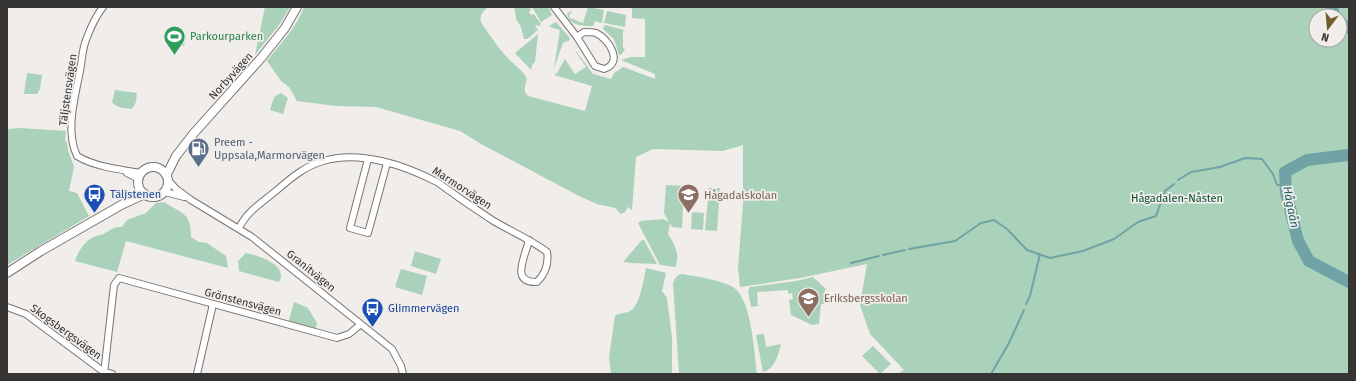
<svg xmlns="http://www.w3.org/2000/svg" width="1356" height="381" viewBox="0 0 1356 381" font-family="'Fira Sans',sans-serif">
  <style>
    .green { fill: #aad1ba; fill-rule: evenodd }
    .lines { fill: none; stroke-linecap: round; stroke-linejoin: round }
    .stream { stroke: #70a3a5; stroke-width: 2 }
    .river { stroke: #70a3a5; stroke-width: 12 }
    .street-casing { stroke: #787471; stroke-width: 8 }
    .secondary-casing { stroke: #787471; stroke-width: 10 }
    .street { stroke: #fff; stroke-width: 6 }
    .secondary { stroke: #fff; stroke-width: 8 }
    .labels { text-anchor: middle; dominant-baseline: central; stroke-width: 3.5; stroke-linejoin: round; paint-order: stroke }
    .leisure-label { font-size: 11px; fill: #27864d; stroke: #f1edea; text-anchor: start }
    .street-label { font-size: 11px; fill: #363534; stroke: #f1edea }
    .service-label { font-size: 11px; fill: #4e5e75; stroke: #f1edea; text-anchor: start }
    .transit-label { font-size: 11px; fill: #164399; stroke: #f1edea; text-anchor: start }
    .education-label { font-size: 11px; fill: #785e54; stroke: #f1edea; text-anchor: start }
    .park-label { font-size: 11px; fill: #044f32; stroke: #f1edea }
    .water-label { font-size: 12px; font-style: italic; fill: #185f62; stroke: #f1edea }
  </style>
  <rect width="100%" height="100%" fill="#f1edea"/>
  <g class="green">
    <path d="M265 7H290L279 25 255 55Z"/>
    <path d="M304 7H489C484 10 479 15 481 22 483 26 501 51 505 55 512 63 521 69 527 78 526 84 522 91 528 96L585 111 592 86 554 75 557 73 565 59 575 74 586 67 575 51H576L593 74 611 79 614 73 623 67 655 79V74L621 60 631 57H645V19L632 18V7H1349V374H897L904 370 870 334 860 305 867 264 800 278 740 287 738 268 743 204V145L723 151 653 149 636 157 632 210 628 207 625 212 621 214 615 208 597 204 581 197 481 144 460 131 376 107 336 106 297 101 289 87 281 81 267 61C280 44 297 27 304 7ZM1316 16H1340V40H1316Z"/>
    <path d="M513 7H529L531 10 529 12 531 15 534 14 541 24 539 26 537 25 535 26 538 30 527 39H524L521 27 516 19 515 10Z"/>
    <path d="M532 7H548L552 15 541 22Z"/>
    <path d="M588 7 604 10 602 23 595 21 593 26C582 26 570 26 567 14L571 11 572 12 569 15 570 18 583 23Z"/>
    <path d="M607 11 626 15 625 27 604 23Z"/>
    <path d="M556 22 569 37 570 40 563 43 554 68 560 30 553 28 549 26Z"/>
    <path d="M605 25 624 30 623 32V48L625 49 621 55H619L614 39 603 29Z"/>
    <path d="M169 31 186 35 184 46 167 43Z"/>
    <path d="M538 34 535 62 532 65 531 70 515 53Z"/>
    <path d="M27 73 42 75 40 89 37 94H24Z"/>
    <path d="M115 90 137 93C136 99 137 105 131 109 124 108 117 108 112 102Z"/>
    <path d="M281 93 288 98 283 114 270 110 274 97Z"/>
    <path d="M20 128 66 131 65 141 67 142 68 150 74 167 69 191 77 193 89 216 7 265V129Z"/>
    <path d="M666 185 684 186 682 228 672 227 670 223 668 234C674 243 681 256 675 267L660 265 638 223 641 221 663 219 669 222 664 213Z"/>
    <path d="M709 188H720L717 231 705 230Z"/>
    <path d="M164 202C182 214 191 212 191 237L199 242 207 243 226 256 228 268 126 241 117 272 75 261C79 250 85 240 96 236 99 235 103 235 105 233 114 229 111 227 122 227L127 220 146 213 156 203Z"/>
    <path d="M692 212 704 213 703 230 691 229Z"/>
    <path d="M642 240H644L657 264 631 263 623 262Z"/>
    <path d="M415 251 441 259 436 274 411 266Z"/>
    <path d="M246 253C256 255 280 262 281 275 281 278 280 280 279 282L239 271 238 261Z"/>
    <path d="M646 268 666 273 662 291 667 298 672 338V374H611L609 357 615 316C620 312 625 314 630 311 640 306 644 278 646 268Z"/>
    <path d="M401 269 427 276 422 295 395 287Z"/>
    <path d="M683 274C698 277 720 280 733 287 752 299 754 353 757 374H679L673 283C675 278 677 274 683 274Z"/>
    <path d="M813 277 827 290H825L824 304H821L819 324 812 325 791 315 789 300 793 299 792 293 788 294V290L757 292 758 306 751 307 748 291 750 287 796 281Z"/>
    <path d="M294 302 308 308 317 323 315 332 288 324Z"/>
    <path d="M764 334 766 347 781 344C778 355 775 369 763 372L756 335Z"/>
    <path d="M873 346 891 364 880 374 862 356Z"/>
  </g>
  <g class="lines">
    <g class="stream">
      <path d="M1178 180 1191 172 1220 167 1245 158 1262 159 1273 174 1277 185H1286"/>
      <path d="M909 249 955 241 981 223 994 220 1007 229 1027 250 1050 258 1083 251 1114 239 1138 222 1156 216 1165 191 1174 184"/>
      <path d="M883 255 905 250"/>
      <path d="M851 263 879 256"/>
      <path d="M1026 304 1030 296 1040 254"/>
      <path d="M991 374 1009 343 1024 310"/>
    </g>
    <g class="river">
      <path d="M1332 7 1334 16"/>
      <path d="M1340 23 1344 26 1349 28"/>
      <path d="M1349 155 1307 160 1285 172 1286 192 1298 241 1309 261 1349 282"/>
    </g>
    <defs>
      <g id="street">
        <path d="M103 7C96 16 90 29 86 40 82 50 82 61 80 71 75 97 65 131 77 156 95 167 122 170 142 173"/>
        <path d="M554 7 577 37 595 66 604 69C624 63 609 39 596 33 593 32 588 32 584 32L577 37"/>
        <path d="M368 159 350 228 368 233 387 163"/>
        <path d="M127 173 139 179"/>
        <path d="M168 180 176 189 191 200 252 237 392 349 401 366 403 374"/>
        <path d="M165 192 184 197"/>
        <path d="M239 228C247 211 263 202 277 190 291 178 305 166 323 161 360 150 404 165 437 182 443 186 448 190 454 194 466 203 479 211 492 220 510 231 530 239 547 252 549 264 546 273 537 282 510 283 525 257 529 240"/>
        <path d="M7 307 26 314 104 372 112 374"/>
        <path d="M104 374 114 285 119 278 337 338 349 334 360 325"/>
        <path d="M197 374 213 304"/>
      </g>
      <g id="secondary">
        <circle cx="153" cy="182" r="15"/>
        <path d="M167 174 176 156 194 133 262 57 285 28 297 7"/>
        <path d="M7 273 41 251 123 204 145 194"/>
      </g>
    </defs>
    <use href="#street" class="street-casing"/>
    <use href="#secondary" class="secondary-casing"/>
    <use href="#street" class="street"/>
    <use href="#secondary" class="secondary"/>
  </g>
  <defs>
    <symbol id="stadium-pin" viewBox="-11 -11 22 30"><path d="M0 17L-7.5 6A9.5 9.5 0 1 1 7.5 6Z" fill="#2e9e5b" stroke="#f1edea"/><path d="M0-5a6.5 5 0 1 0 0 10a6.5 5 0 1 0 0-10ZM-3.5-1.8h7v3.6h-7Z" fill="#fff"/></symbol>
    <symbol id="fuel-pin" viewBox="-11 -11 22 30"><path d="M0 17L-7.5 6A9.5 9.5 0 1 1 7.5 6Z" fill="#5c6f8a" stroke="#f1edea"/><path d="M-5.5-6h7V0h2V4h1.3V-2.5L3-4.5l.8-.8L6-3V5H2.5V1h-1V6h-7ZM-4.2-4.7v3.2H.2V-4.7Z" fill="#fff"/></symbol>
    <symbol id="bus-pin" viewBox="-11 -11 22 30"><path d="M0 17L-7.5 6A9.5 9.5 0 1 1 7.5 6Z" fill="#1a4fb4" stroke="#f1edea"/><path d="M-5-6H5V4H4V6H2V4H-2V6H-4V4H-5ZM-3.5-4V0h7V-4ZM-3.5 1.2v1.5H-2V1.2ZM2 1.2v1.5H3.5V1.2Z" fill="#fff"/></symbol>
    <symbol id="school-pin" viewBox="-11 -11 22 30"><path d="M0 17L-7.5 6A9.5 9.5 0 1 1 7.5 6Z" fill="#8d6e63" stroke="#f1edea"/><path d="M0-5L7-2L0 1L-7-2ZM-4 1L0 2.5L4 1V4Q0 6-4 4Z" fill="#fff"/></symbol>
  </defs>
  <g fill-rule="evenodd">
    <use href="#stadium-pin" x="162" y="24" width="25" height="34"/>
    <use href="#fuel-pin" x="186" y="136" width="25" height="34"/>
    <use href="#bus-pin" x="82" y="182" width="25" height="34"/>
    <use href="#school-pin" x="676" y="182" width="25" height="34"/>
    <use href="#school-pin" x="796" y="286" width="25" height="34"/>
    <use href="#bus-pin" x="360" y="296" width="25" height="34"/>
  </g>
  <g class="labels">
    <g class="leisure-label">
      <text x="190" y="36">Parkourparken</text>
    </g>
    <g class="street-label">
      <text transform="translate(231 76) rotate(-48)">Norbyvägen</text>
      <text transform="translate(68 90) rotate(-82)">Täljstensvägen</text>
      <text transform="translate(462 188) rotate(33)">Marmorvägen</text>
      <text transform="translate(311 271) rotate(39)">Granitvägen</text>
      <text transform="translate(243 302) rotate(15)">Grönstensvägen</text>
      <text transform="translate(66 332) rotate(36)">Skogsbergsvägen</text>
    </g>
    <g class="service-label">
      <text x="214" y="142">Preem -<tspan x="214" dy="13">Uppsala,Marmorvägen</tspan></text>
    </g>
    <g class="transit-label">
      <text x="110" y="194">Täljstenen</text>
      <text x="388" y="308">Glimmervägen</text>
    </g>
    <g class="education-label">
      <text x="704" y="195">Hågadalskolan</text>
      <text x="824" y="298">Eriksbergsskolan</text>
    </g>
    <g class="park-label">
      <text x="1177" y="198">Hågadalen-Nåsten</text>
    </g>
    <g class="water-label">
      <text transform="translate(1291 207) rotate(79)">Hågaån</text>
    </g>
  </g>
  <rect width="1356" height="381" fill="none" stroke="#363534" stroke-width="16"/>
  <g transform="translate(1328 28) rotate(196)"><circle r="19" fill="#f1edea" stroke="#a6a3a1"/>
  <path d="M0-3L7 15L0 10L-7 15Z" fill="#725d2c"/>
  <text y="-6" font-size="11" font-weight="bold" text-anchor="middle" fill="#363534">N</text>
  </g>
</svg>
